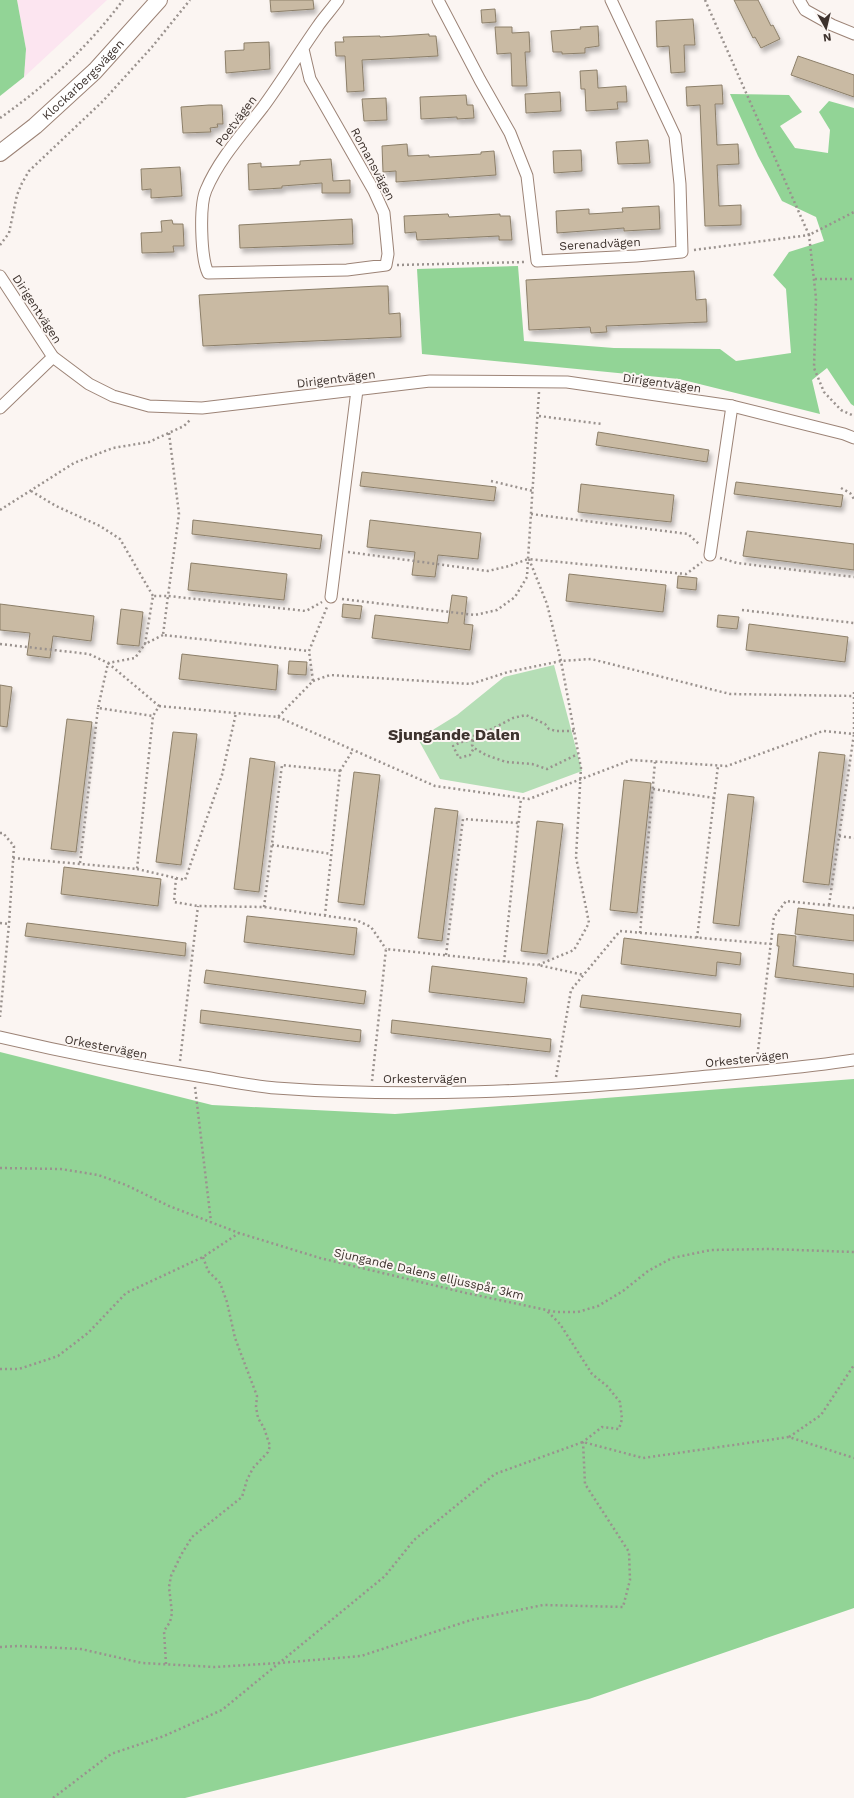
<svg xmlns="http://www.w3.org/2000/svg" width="854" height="1798" viewBox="0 0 854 1798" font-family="'Work Sans',sans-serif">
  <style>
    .medical { fill: #fce5f0 }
    .green { fill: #b5deb6 }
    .forest { fill: #92d496 }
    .building { fill: #c9baa3; stroke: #8c7f69; filter: url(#shadow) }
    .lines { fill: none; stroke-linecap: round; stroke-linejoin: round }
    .street-casing { stroke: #9c8376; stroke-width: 13 }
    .secondary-casing { stroke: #9c8376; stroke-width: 18 }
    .path { stroke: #9a928e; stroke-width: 2.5; stroke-dasharray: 2 3; stroke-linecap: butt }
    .street { stroke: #fff; stroke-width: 11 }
    .secondary { stroke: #fff; stroke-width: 16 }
    .labels { text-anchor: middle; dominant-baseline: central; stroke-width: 4; stroke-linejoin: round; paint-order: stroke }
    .street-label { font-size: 12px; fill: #3d322d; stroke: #fbf5f2 }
    .district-label { font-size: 16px; font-weight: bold; fill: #3d322d; stroke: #fbf5f2 }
  </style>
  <defs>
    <filter id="shadow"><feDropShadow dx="2.5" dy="4.5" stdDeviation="2" flood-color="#0004"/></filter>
  </defs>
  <rect width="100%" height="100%" fill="#fbf5f2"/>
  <path class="medical" d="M17 0H107L24 77 26 49Z"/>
  <path class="green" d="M554 665 582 771 523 793 440 779 418 739 457 715 504 677Z"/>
  <g class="forest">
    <path d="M0 0H17L26 49 24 77 0 96Z"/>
    <path d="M730 94 789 95 802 112 780 126 795 148 828 153 830 130 819 112 829 101 854 108V406L851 404 827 368 812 380 820 414 679 379 422 354 417 269 518 266 524 341 614 348 720 349 736 361 791 353 786 289 773 275 789 252 824 241 816 217 782 201 758 156Z"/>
    <path d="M0 1052 212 1105 395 1114 854 1079V1608L589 1699 185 1798H0Z"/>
  </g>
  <g class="building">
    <path d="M270 0H313L314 9 271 12Z"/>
    <path d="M734 0H758L771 26 773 25 780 39 761 48 755 37 753 38Z"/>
    <path d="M495 9 496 22 482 23 481 10Z"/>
    <path d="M693 19 695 45H684L685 72 671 73 669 46 657 47 656 21Z"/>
    <path d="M598 26 599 46 585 48V53L562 54V52H553L551 31 581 29 580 27Z"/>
    <path d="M495 27H512V33L529 32 530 52H525L527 86H512L511 53 497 54Z"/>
    <path d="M429 34V36H436L438 56 362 60 364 91 347 92 345 56H336L335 42H344L343 37 380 36V37Z"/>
    <path d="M269 42 270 69 226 73 225 51 244 50V43Z"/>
    <path d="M798 56 854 75V97L791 75Z"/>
    <path d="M597 70 598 88 626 86 627 102H617L618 109 586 111 585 89H581L580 71Z"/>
    <path d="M722 85 723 104H715L717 145 738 144 739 164 717 165 719 206 741 205V225L705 226 700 105 687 106 686 87Z"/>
    <path d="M560 92 561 111 526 113 525 94Z"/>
    <path d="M466 95 467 105H473L474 118 457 119V117L421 119 420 97Z"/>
    <path d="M386 98 387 120 364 121 362 99Z"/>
    <path d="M209 105H222L223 124H217L218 127 210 128 211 132 183 133 181 107Z"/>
    <path d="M648 140 650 163 618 164 616 142Z"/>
    <path d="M407 144 408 156 429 155V157L481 154V152L494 151 496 175 396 182V171L383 172 382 146Z"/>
    <path d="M581 150 582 171 554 173 553 151Z"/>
    <path d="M331 159 333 181 350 180V193H322V183L282 186V188L249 190 248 164 261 163V167L300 165V161Z"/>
    <path d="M180 167 182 196 151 198V189L142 190 141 169Z"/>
    <path d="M659 206 660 229 624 231V228L557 233 556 211 589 209V214L623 212 622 208Z"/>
    <path d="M448 214 449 217 500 214V216H510L512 240H499V236L417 240 416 232 405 233 404 216Z"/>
    <path d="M352 219 353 244 240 248 239 225Z"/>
    <path d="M172 220 173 224H183L184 246H173L174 252 142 253 141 233 162 232 161 221Z"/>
    <path d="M694 271 696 300 706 299 707 322 606 326 607 332 591 333 590 327 529 330 526 280Z"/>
    <path d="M379 286H388L389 314 400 313 401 337 203 346 199 295Z"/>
    <path d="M598 432 709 450 707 462 596 445Z"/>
    <path d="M362 472 496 487 494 501 360 486Z"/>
    <path d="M736 482 843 495 841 507 734 494Z"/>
    <path d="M581 484 674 495 671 522 578 512Z"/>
    <path d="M193 520 322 535 320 549 192 534Z"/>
    <path d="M370 520 481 533 478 559 438 555 435 577 412 575 415 552 367 547Z"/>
    <path d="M747 531 854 544V570L743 556Z"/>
    <path d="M191 563 287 574 284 600 188 590Z"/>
    <path d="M569 574 666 585 663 612 566 601Z"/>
    <path d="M678 576 697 578 696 590 677 588Z"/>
    <path d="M452 595 467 597 464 624 473 625 470 650 372 638 375 615 448 623Z"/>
    <path d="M0 604 94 616 91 641 53 636 50 658 27 655 30 633 0 630Z"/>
    <path d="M343 604 362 606 360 619 342 617Z"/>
    <path d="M121 609 143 612 139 646 117 644Z"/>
    <path d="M718 615 739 617 737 629 717 627Z"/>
    <path d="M749 624 848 637 845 662 746 650Z"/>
    <path d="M182 654 278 665 276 690 179 679Z"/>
    <path d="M289 661 307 662 306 675 288 674Z"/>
    <path d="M0 685 12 687 7 727 0 726Z"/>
    <path d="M67 719 92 722 76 852 51 849Z"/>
    <path d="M173 732 197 734 181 865 156 862Z"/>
    <path d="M819 752 845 755 829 885 803 882Z"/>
    <path d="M250 758 275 762 259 892 234 889Z"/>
    <path d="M354 772 380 775 364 905 338 902Z"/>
    <path d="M624 780 651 783 637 913 610 910Z"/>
    <path d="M728 794 754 797 739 926 713 923Z"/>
    <path d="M435 808 458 811 442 941 418 938Z"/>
    <path d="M537 821 563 824 547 954 521 951Z"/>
    <path d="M64 867 161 879 158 906 61 894Z"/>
    <path d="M798 908 854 915V941L795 934Z"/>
    <path d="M247 916 357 928 354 955 244 942Z"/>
    <path d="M27 923 186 943 185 956 25 936Z"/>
    <path d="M778 934 796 936 793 966 854 974V987L775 977 779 946H777Z"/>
    <path d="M624 938 741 953 740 965 717 962 716 976 621 964Z"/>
    <path d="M432 966 527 978 524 1003 429 992Z"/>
    <path d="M206 970 366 991 364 1004 204 983Z"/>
    <path d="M582 995 741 1014 740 1027 580 1007Z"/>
    <path d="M201 1010 361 1030 360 1042 200 1023Z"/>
    <path d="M392 1020 551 1039 550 1052 391 1033Z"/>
  </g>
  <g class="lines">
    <defs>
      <g id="street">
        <path d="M438 0 480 80 510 133 527 176 537 261 636 256 682 252 680 184 675 136 611 0"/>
        <path d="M799 0 805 10 832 25 854 34"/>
        <path d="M303 49 310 79 374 191 384 213 388 254 386 265 347 270 208 273C201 258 199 206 206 190 219 159 243 133 263 107 282 81 299 53 318 26 324 17 332 9 338 0"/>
        <path d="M0 276 53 357 89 384 113 396 149 406 202 408 430 381 567 382 732 406 844 434 854 438"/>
        <path d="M0 408 53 357"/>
        <path d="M710 555 732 406"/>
        <path d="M331 597 357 390"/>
        <path d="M0 1037C68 1053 135 1066 204 1077 228 1081 252 1086 276 1088 410 1098 545 1091 678 1079 737 1073 796 1069 854 1060"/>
      </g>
      <g id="secondary">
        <path id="s1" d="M0 153 35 126 95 71 159 0"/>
      </g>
    </defs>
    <use href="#street" class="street-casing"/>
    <use href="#secondary" class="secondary-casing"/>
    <g class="path">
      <path d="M705 0 809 235 854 212"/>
      <path d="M0 118C46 86 89 46 123 0"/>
      <path d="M0 245 9 233 17 195 22 183 29 171 103 101 152 47 190 0"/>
      <path d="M694 250 809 235 816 298 814 368 824 392 841 410 854 416"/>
      <path d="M397 265 526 262"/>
      <path d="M815 279H854"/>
      <path d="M539 392 528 559 686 574 702 562"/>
      <path d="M539 416 602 424"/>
      <path d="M169 433 179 514 168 596 306 611 322 602"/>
      <path d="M491 481 533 491"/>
      <path d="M841 488 850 493 854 499"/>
      <path d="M31 491 56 506 100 526 120 539 153 596"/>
      <path d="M0 510 74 463 113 448 149 442 184 426 191 419"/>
      <path d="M531 514 688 534 700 545"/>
      <path d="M348 552 488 571 509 566 528 559"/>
      <path d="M720 558 737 563 854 577"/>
      <path d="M529 559 547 604 561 661 581 768 576 857 589 923 574 950 538 965 584 975"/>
      <path d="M342 599 475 615 497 610 515 597 527 577 528 559"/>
      <path d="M742 610 854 623"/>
      <path d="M163 635 145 644 153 596H168L163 635 309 651 327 607"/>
      <path d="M0 644 89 654 108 663 135 658 145 644"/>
      <path d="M313 681 330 675 471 684 508 672 561 661 591 659 730 694 854 696"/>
      <path d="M159 706 278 717 313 681 309 651"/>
      <path d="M278 717 435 786 529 799 631 760 727 766 823 731 854 734V691"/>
      <path d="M574 731H556L549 729 545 724 526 715 513 718 492 729 475 732 472 745 474 748 486 755 506 762 532 764 547 769 578 754"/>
      <path d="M473 740 461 742 453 746 459 758 470 755 474 748"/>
      <path d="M340 771 353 750"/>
      <path d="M653 789 714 798"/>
      <path d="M0 833H3L14 846 9 924 0 1017"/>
      <path d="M839 836 854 838"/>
      <path d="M272 845 331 854"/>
      <path d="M13 858 137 869 153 716 98 708 108 663 159 706 153 716"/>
      <path d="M80 863 98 708"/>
      <path d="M137 869 176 878 174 902 198 906 264 907 356 920 371 927 386 949"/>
      <path d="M176 878 185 880 222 775 236 713"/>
      <path d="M829 905 854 734"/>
      <path d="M264 907 282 765 340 771 325 915"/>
      <path d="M0 923 9 924"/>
      <path d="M640 933 655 762"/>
      <path d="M697 938 718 766"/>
      <path d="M446 955 463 819 518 823"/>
      <path d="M504 962 521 798"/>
      <path d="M757 1059 774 917 786 901 854 908"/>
      <path d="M180 1061 198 906"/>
      <path d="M556 1077 571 990 620 931 771 944"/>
      <path d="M372 1081 386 949 538 965"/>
      <path d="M195 1087 211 1222"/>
      <path d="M0 1168 61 1169 98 1175 126 1185 169 1206 239 1233 320 1258 466 1293 556 1312H578L598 1306 623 1291 648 1271 672 1258 711 1250 770 1249 854 1252"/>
      <path d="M0 1369H19L58 1356 88 1333 126 1293 203 1257 239 1233"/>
      <path d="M789 1437 821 1415 854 1365"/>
      <path d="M0 1647 18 1646 81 1649 142 1663 215 1667 279 1663 361 1656 471 1620 543 1605 623 1607 630 1580 629 1552 585 1484 583 1442 602 1427 619 1429 622 1419 620 1402 607 1386 592 1374 560 1324 546 1310"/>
      <path d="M166 1664 164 1631 170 1622 172 1613 169 1587 171 1576 181 1555 192 1537 242 1497 247 1480 253 1468 268 1452 270 1446 264 1428 258 1418 256 1407 257 1396 235 1338 227 1302 220 1283 208 1271 203 1257"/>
      <path d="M53 1798 111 1754 164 1736 222 1710 385 1576 414 1540 495 1474 583 1442 643 1458 789 1437 854 1458"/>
    </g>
    <use href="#street" class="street"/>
    <use href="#secondary" class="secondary"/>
  </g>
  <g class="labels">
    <g class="street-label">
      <text stroke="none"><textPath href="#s1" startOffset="111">Klockarbergsvägen</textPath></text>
      <text transform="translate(236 121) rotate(-53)">Poetvägen</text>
      <text transform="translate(373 164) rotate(62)">Romansvägen</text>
      <text transform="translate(600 244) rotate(-3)">Serenadvägen</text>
      <text transform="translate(37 309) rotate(57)">Dirigentvägen</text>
      <text transform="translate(336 379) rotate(-7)">Dirigentvägen</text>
      <text transform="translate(662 383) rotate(8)">Dirigentvägen</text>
      <text transform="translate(106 1047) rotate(11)">Orkestervägen</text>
      <text transform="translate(747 1059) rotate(-6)">Orkestervägen</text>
      <text x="425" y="1079">Orkestervägen</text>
      <text transform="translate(429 1274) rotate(13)">Sjungande Dalens elljusspår 3km</text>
    </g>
    <g class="district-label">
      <text x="454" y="734">Sjungande Dalen</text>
    </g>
  </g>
  <g transform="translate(826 28) rotate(172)" stroke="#fbf5f2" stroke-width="3" paint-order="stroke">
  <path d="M0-3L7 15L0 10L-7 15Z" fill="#3d322d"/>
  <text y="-6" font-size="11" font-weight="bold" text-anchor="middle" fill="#3d322d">N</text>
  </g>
</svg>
